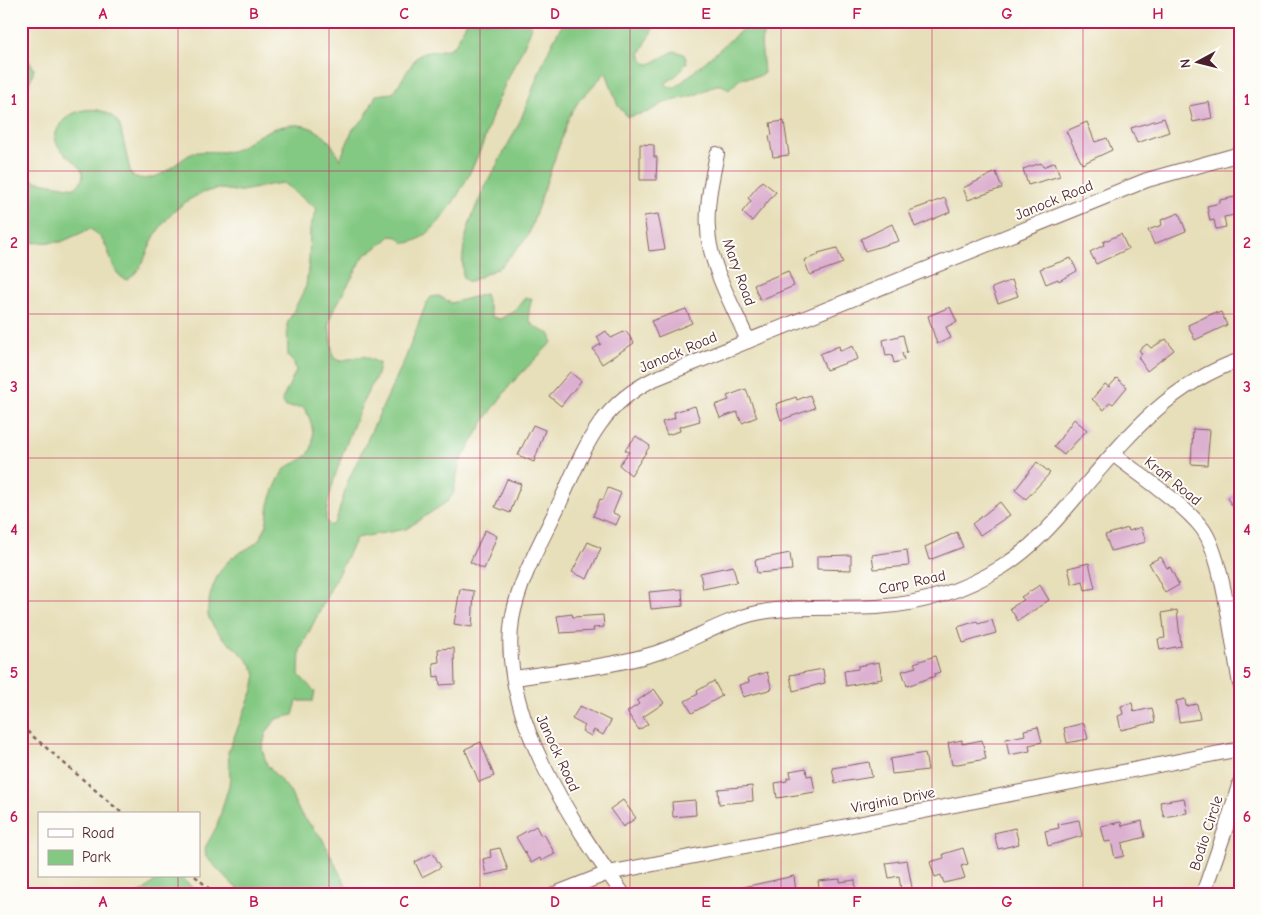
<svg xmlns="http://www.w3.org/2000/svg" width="1261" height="915" viewBox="0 0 1261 915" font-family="'Comic Neue',sans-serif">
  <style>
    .green { fill: #84c983; stroke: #677457 }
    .building { fill: #dcb0d0 }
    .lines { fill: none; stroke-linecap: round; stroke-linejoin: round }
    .street-casing { stroke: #81625d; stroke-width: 16 }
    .path { stroke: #81625d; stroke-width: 2.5; stroke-dasharray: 4 4; stroke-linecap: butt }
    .street { stroke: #fff; stroke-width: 14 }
    .grid { fill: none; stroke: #c2185b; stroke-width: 1; stroke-opacity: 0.55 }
    .labels { text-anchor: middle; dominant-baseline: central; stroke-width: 4; stroke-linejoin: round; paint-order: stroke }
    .street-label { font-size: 15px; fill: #4a1f2b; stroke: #fdfcf7 }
    .neatline { fill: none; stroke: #c2185b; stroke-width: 2 }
    .grid-label { font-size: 16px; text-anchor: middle; font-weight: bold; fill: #c2185b }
  </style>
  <rect width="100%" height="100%" fill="#fdfcf7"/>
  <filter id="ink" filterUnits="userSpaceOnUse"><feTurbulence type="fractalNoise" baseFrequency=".02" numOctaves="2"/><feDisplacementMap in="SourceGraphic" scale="10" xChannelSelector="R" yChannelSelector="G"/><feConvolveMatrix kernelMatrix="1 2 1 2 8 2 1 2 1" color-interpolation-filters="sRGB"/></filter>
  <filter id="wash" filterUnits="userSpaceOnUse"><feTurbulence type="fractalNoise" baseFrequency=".0096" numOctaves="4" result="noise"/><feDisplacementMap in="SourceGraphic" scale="20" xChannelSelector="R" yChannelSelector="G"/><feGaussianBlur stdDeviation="1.12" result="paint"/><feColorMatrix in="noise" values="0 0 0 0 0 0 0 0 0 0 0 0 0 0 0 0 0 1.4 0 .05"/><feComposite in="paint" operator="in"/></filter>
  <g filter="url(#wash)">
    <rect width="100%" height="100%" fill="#e7dfba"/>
    <g class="green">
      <path d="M467 21H529L532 27C522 53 507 77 497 103 491 116 488 130 483 143 472 171 438 244 404 243L398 237 390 236C382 245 373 249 364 256L331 315 329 323 333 357 339 361 364 356 379 363C379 378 368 389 363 402 352 428 325 495 326 521L331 526 336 521 348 481 405 359 426 304 431 297 439 296 451 303 485 294 492 317 500 319 514 311 525 298H532C526 321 527 325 550 334L552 342 511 384 486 418 460 462 453 494 448 501 406 529 356 538 300 650 299 675 315 692 313 701H297L293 715 276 719 266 733 262 749 267 765 289 790 300 813 322 838 350 894H242L206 857 205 848 217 826 229 785 230 777 228 752 253 690 256 674C247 650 216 641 208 615 207 609 209 602 210 596 215 578 222 563 239 553 245 550 253 546 258 541 269 526 266 521 269 505 271 496 277 482 282 473 289 461 308 463 312 446 315 434 311 416 303 407H286L282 400 296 371 294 363 288 357 287 324 306 286 309 261 310 228 317 209 283 183C269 184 256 189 242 191 233 192 227 189 219 189 191 192 166 215 153 239 145 255 143 270 127 280 105 272 116 243 90 229L61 242 21 243V158L24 167 34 181 75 188C102 164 49 157 56 133 65 105 108 101 120 126L131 175C154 187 171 166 189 155 201 148 218 154 231 151 240 149 249 141 258 136 282 123 307 118 328 140 333 145 336 153 340 160L353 129 365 118 376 95 393 93 416 58 423 53 448 49 455 45Z"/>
      <path d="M565 21H657L640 54 645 63 650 64 674 51 684 54 687 62 680 72 665 84 669 87H676L752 21H768L761 42 764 73 759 76 740 79 729 90 722 85H716L695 95 664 103 648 112 628 117 618 106 606 72 578 102 569 117 528 236 500 267 469 282 463 278C457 219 498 169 521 119 534 88 546 48 565 21Z"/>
      <path d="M21 57 31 63 34 70 21 106Z"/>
      <path d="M161 876H178L201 894H139Z"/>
    </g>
    <g id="blocks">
      <g class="building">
        <path d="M1209 102 1212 118 1193 122 1189 106Z"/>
        <path d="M1164 118 1169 132 1137 143 1131 128Z"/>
        <path d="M784 121 789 155 773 157 769 136 772 135 770 123Z"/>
        <path d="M1087 122 1095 142 1107 138 1112 150 1082 164 1066 131Z"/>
        <path d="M640 144 654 145V157H657L656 180H640Z"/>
        <path d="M1055 162 1060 176 1028 185 1023 169 1041 163 1043 167Z"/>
        <path d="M996 172 1002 188 968 200 963 188Z"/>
        <path d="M762 181 776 192 752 221 742 212 751 201 748 198Z"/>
        <path d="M1240 196V214L1224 217 1226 227 1216 229 1214 220 1210 221 1207 206 1220 203V200Z"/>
        <path d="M945 198 950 212 915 227 909 211Z"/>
        <path d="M1179 213 1186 231 1154 244 1148 230 1162 225 1161 220Z"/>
        <path d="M658 214 665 249 649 251 644 216Z"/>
        <path d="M892 224 899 241 865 251 861 239Z"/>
        <path d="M1121 234 1128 249 1096 264 1090 252 1104 245 1103 242Z"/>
        <path d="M837 248 843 263 810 275 804 260 819 255 818 253Z"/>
        <path d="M1071 258 1077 271 1059 281 1058 279 1046 284 1040 269Z"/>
        <path d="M788 271 794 286 760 300 754 285Z"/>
        <path d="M1012 280 1018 296 998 303 992 288Z"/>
        <path d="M950 307 957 322 946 327 951 338 937 344 928 316Z"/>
        <path d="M686 309 692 323 658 337 651 321Z"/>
        <path d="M1216 312V314L1221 312 1227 325 1195 340 1188 325Z"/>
        <path d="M606 331 611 338 626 331 634 343 602 364 593 349 601 344 597 337Z"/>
        <path d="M903 335 907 352 902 353 904 360 894 363 892 355 886 356 883 340Z"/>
        <path d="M1166 339 1174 350 1147 371 1138 357 1142 354 1139 350 1147 344 1151 348Z"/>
        <path d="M839 346 840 351 853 346 858 359 826 370 820 354Z"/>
        <path d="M570 372 581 381 561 406 549 396Z"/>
        <path d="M1117 378 1127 387 1113 404 1110 402 1104 410 1092 399 1105 384 1109 387Z"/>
        <path d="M746 389 757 417 742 423 737 412 720 418 715 405 729 400 727 396Z"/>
        <path d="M810 395 815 408 781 420 776 404 796 397 797 400Z"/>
        <path d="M695 406 700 421 679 427 680 431 667 435 662 422 675 418 674 412Z"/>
        <path d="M1074 419 1087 430 1064 455 1054 447Z"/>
        <path d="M533 425 545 430 534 462 518 455Z"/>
        <path d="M1193 429 1210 430 1207 465 1191 464Z"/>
        <path d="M636 436 650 446 631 475 619 465 629 452 625 450Z"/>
        <path d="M1037 462 1050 473 1026 499 1015 490Z"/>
        <path d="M507 479 521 484 510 513 495 507Z"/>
        <path d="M608 488 621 493 613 513 620 516 616 525 593 516 600 499 603 500Z"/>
        <path d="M1240 489V517L1227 498Z"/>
        <path d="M1000 502 1010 515 980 535 972 524Z"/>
        <path d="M1141 527 1146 542 1111 551 1105 535 1128 528 1129 531Z"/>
        <path d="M485 530 497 536 484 569 470 562Z"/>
        <path d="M957 532 963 547 929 560 925 547Z"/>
        <path d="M588 542 601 548 587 579 572 572Z"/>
        <path d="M907 550 909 566 874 569 872 555Z"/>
        <path d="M790 553 792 570 757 573 755 560Z"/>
        <path d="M851 555V570L817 569V556Z"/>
        <path d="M1161 557 1167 568 1170 567 1179 585 1165 593 1149 563Z"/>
        <path d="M1089 563 1095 588 1085 590 1083 581 1072 584 1068 568Z"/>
        <path d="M733 566 737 582 703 589 700 573Z"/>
        <path d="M1040 585 1049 600 1018 621 1010 608 1024 600 1021 597Z"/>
        <path d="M460 589 474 591 472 627 454 624Z"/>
        <path d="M682 589 683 606 651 609 649 592Z"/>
        <path d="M1177 610 1181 646 1160 650 1158 639 1165 638 1162 613Z"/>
        <path d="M572 614 573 617 603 615 604 627 593 628 594 631 560 633 557 616Z"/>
        <path d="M992 620 996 633 963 643 958 627 977 621 978 624Z"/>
        <path d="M454 648 455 684 440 685 439 676 434 677 433 663 439 662 438 649Z"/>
        <path d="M935 656 940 672 934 674 935 676 907 686 902 671 916 667 914 663Z"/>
        <path d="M879 662 882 679 846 686 844 671 858 669V666Z"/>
        <path d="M823 669 825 683 793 691 790 675Z"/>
        <path d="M767 672 772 689 743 697 739 685 749 682 748 678Z"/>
        <path d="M714 681 722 696 692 713 685 701 698 694 697 691Z"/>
        <path d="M654 689 664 703 643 717 648 724 639 730 627 712 639 704 637 701Z"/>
        <path d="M1185 699 1186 706 1197 704 1200 719 1179 722 1176 701Z"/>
        <path d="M1132 703 1134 712 1152 708 1155 722 1121 730 1118 716 1123 714 1121 706Z"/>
        <path d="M580 706 611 721 603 735 594 730 591 736 582 731 585 726 572 719Z"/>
        <path d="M1084 723 1088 739 1067 743 1064 728Z"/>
        <path d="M1038 727 1042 742 1029 745 1030 751 1009 755 1006 739 1025 735 1024 730Z"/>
        <path d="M962 740V744L982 740 986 759 952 765 948 743Z"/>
        <path d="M481 742 494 776 479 782 465 749Z"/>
        <path d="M925 753 928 770 892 774 890 759Z"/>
        <path d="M869 762 872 777 835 783 832 768Z"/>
        <path d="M806 768 807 776 812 775 815 792 777 798 775 783 787 781V778L791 777 790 771Z"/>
        <path d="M752 786 753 801 719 804 718 789Z"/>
        <path d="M1184 798 1187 813 1164 817 1160 802Z"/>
        <path d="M623 800 636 818 623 827 610 809Z"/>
        <path d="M695 800 696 815 673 817 672 802Z"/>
        <path d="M1079 820 1082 836 1048 846 1045 831 1059 828 1058 824Z"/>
        <path d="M1142 821 1145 837 1122 843 1124 856 1115 858 1111 841 1105 842 1101 826 1121 822 1122 826Z"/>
        <path d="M536 826 541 836 544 834 555 854 541 861 540 858 531 863 516 837Z"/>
        <path d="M1015 828 1019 844 998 849 994 833Z"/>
        <path d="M500 848 508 870 486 875 483 859 491 857 490 850Z"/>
        <path d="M963 848 968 864 961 866 965 878 944 883 941 875 935 877 930 862 944 858 943 854Z"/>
        <path d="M433 853 441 867 422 877 415 862Z"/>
        <path d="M907 860 912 888 901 890 899 876 889 878 886 863Z"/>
        <path d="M794 876 796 892 740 894 739 888Z"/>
        <path d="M840 879V882L855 880 856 894H820L818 881Z"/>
      </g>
    </g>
  </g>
  <g filter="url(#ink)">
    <use href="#blocks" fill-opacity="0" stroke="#81625d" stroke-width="1"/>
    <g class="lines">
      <defs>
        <g id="street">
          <path d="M717 154C712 179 706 203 708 229 709 265 734 308 748 341"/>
          <path d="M1113 454C1138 474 1183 503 1202 528 1223 555 1233 647 1240 684"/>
          <path d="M515 678C560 671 609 667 653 654 689 643 721 621 757 613 796 605 837 609 877 607 921 604 965 590 1002 567 1031 549 1053 524 1074 499 1124 441 1165 386 1240 360"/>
          <path d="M555 894 608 873 1240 749"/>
          <path d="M623 894C572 822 498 713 512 620 519 578 544 537 562 498 585 447 600 405 654 379L1147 180 1240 154"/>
          <path d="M1203 894 1226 828 1240 782"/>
        </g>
      </defs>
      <use href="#street" class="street-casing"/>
      <g class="path">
        <path d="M21 726 123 814"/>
        <path d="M195 876 215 894"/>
      </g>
      <use href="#street" class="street"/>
    </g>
  </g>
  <path class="grid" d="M178 21V814M329 21V894M480 21V894M630 21V894M781 21V894M932 21V894M1083 21V894M21 171H1240M21 314H1240M21 458H1240M21 601H1240M21 744H1240M178 876V894"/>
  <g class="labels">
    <g class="street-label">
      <text transform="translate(1054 200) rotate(-22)">Janock Road</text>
      <text transform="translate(739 272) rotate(70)">Mary Road</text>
      <text transform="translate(678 352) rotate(-23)">Janock Road</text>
      <text transform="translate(1173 481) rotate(39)">Kraft Road</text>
      <text transform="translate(912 582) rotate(-12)">Carp Road</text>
      <text transform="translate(558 753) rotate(65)">Janock Road</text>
      <text transform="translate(893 800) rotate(-11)">Virginia Drive</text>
      <text transform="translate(1206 833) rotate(-72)">Bodio Circle</text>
    </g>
  </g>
  <rect width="1261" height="915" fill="none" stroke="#fdfcf7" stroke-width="55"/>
  <rect x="38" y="812" width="162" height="65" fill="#fdfcf7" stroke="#b5a4a5"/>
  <rect x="48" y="829" width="25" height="8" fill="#ffffff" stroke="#b5a4a5"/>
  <text x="82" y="838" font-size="15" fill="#4a1f2b">Road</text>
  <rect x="48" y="850" width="25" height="15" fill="#84c983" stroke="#b5a4a5"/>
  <text x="82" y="862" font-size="15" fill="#4a1f2b">Park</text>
  <g transform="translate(1198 62) rotate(263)" stroke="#fdfcf7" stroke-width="4" paint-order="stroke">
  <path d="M0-4L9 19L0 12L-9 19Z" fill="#4a1f2b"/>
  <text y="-8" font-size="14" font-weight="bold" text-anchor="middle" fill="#4a1f2b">N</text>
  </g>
  <rect x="28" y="28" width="1206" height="860" class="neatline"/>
  <g class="grid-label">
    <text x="103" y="19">A</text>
    <text x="254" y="19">B</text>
    <text x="404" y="19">C</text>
    <text x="555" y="19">D</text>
    <text x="706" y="19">E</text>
    <text x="857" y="19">F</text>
    <text x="1007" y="19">G</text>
    <text x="1158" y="19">H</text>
    <text x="14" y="105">1</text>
    <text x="1247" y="105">1</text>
    <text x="14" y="248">2</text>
    <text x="1247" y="248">2</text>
    <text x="14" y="392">3</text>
    <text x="1247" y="392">3</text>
    <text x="14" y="535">4</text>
    <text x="1247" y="535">4</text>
    <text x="14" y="678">5</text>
    <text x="1247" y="678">5</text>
    <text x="14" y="822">6</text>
    <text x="1247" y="822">6</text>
    <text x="103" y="907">A</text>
    <text x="254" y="907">B</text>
    <text x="404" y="907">C</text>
    <text x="555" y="907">D</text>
    <text x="706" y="907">E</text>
    <text x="857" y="907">F</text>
    <text x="1007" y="907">G</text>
    <text x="1158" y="907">H</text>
  </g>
</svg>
